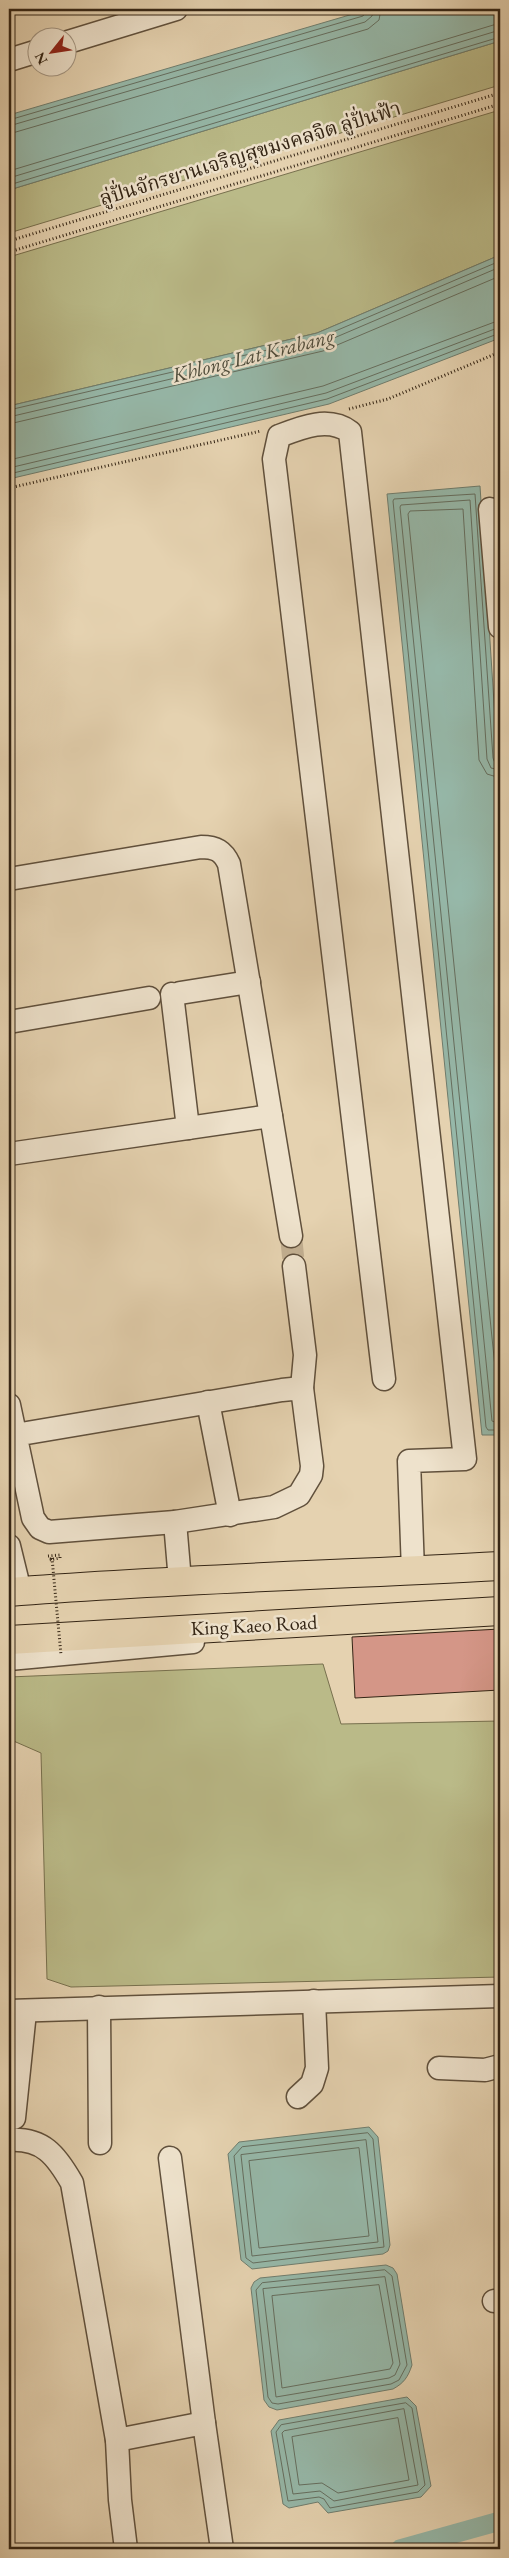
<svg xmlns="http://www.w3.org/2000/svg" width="509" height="2558" viewBox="0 0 509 2558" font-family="'EB Garamond','Noto Serif Thai',serif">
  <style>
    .green { fill: #baba88; stroke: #77704e }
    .water { fill: #96b8a9; stroke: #6f7d6e }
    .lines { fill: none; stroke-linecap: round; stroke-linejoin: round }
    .shore { stroke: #656e5f; stroke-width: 1 }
    .canal { stroke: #96b8a9; stroke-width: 19 }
    .building { fill: #d49687; stroke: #342515 }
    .minor-tunnel { stroke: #c2af91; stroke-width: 22; stroke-dasharray: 22 11; stroke-linecap: butt }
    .minor-casing { stroke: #60503c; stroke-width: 25 }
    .major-casing { stroke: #342515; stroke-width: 30 }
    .path { stroke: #342515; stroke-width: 3; stroke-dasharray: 1 2.5; stroke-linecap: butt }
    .minor { stroke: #eee2cc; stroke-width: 22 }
    .major { stroke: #e5d2b0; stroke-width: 28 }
    .path-bridge { stroke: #342515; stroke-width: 3; stroke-dasharray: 1 2.5; stroke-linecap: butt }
    .labels { text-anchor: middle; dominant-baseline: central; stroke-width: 5; stroke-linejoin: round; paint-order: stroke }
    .street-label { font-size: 20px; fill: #342515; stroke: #eee2cc }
    .water-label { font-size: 21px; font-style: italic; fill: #4c4a3a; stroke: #eee2cc }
  </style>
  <rect width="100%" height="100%" fill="#e5d2b0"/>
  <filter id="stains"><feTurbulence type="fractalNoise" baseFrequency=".004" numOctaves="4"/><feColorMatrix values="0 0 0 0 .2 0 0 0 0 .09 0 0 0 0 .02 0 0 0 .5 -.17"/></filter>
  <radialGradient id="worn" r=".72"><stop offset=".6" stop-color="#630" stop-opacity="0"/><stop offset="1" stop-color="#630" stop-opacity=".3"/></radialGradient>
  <g class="green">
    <path d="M500 41V85L9 233V190Z"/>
    <path d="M500 110V255L317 333 9 406V257Z"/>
    <path d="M323 1664 341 1724 500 1721V1977L71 1987 47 1979 41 1753 9 1739V1677Z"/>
  </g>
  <g class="water">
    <path d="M370 9H500V41L9 190V115Z"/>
    <path d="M500 255V338L329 404 9 479V406L317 333Z"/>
    <path d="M480 486 500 796V1435H482L387 494Z"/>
    <path d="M369 2127 378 2137 390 2245 388 2251 383 2254 252 2269 241 2260 228 2154 239 2142Z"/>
    <path d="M386 2265 393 2268 397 2274 412 2365C408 2377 404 2383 393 2389L277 2410 269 2407 264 2400 251 2288 254 2282 260 2278Z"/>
    <path d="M407 2397 416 2406 431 2486 421 2497 328 2513 318 2502 289 2508 283 2504 271 2431 279 2420Z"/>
  </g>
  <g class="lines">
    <g class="shore">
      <path d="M9 120 363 16 368 9"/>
      <path d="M9 126 365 22 372 16 374 9"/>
      <path d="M9 134 368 29 379 20 381 9"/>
      <path d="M9 171 500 23"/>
      <path d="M9 178 500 30"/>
      <path d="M9 185 500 37"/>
      <path d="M9 410 319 338 500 261"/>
      <path d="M9 417 320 344 500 267"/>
      <path d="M9 424 323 351 500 276"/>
      <path d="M9 460 323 386 500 320"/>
      <path d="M9 468 326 393 500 327"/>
      <path d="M9 474 327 399 500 333"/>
      <path d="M500 764 495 763 493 758 475 494 394 499 393 501 486 1427 488 1430H500"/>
      <path d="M500 770 491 768 487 759 470 500 401 505 400 507 492 1421 500 1424"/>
      <path d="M500 778 487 774 479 760 463 509 410 511 408 514 500 1416"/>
      <path d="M368 2133 373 2139 384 2247 253 2263 246 2258 234 2156 242 2147Z"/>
      <path d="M366 2140 378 2242 252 2256 241 2155Z"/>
      <path d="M359 2148 369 2236 259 2248 249 2161Z"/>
      <path d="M385 2270 392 2276 407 2365 399 2380 391 2384 278 2404 272 2403 268 2397 256 2290 262 2283Z"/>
      <path d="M385 2277 400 2364 395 2375 389 2378 276 2397 263 2289Z"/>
      <path d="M379 2285 393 2363 390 2369 282 2388 272 2296Z"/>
      <path d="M406 2403 412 2408 425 2485 418 2492 330 2508 324 2499 319 2497 288 2501 276 2432 281 2425Z"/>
      <path d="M404 2409 418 2485 334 2501 320 2491 293 2494 282 2433 284 2431Z"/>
      <path d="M398 2418 409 2480 338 2493 322 2483 299 2485 292 2437Z"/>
    </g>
    <path class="canal" d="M400 2549 500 2521"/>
  </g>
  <path class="building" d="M500 1629V1690L355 1698 352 1637Z"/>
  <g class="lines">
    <path class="minor-tunnel" d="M291 1236 294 1266"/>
    <defs>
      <g id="minor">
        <path d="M68 42 176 9"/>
        <path d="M9 60 38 51"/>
        <path d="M490 509 500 627"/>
        <path d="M9 879 201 847C216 847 223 851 229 864L291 1236"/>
        <path d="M180 993 249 982"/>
        <path d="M172 994 188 1128"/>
        <path d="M9 1022 149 998"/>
        <path d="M9 1154 271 1116"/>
        <path d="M294 1266 305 1355 302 1388"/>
        <path d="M384 1379 274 459 279 436C302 427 329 416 350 432L465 1459 409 1461 413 1571"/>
        <path d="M208 1402 230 1515"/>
        <path d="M9 1405 33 1518 40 1528 49 1532 175 1522 274 1507 299 1495 311 1475 312 1466 302 1388 282 1390 15 1435"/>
        <path d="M175 1522 180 1581"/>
        <path d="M9 1546 20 1591"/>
        <path d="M9 1659 193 1642"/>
        <path d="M99 2007 100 2143"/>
        <path d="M9 2011 500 1996"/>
        <path d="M439 2068 485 2070 500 2066"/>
        <path d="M298 2097 312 2084 317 2068 314 2001"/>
        <path d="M14 2118 25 2012"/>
        <path d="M9 2140C43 2138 56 2155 72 2183L117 2440 120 2500 126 2549"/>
        <path d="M170 2158 204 2423"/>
        <path d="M494 2301 500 2300"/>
        <path d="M117 2440 204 2423 222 2549"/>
      </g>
      <g id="major">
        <path d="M9 1592C172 1579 336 1575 500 1566"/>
        <path d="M9 1640 500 1611"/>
      </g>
    </defs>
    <use href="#minor" class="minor-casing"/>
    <use href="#major" class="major-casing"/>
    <g class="path">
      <path d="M9 241 500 93"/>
      <path d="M9 252 500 104"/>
      <path d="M349 409 388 399 500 352"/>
      <path d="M9 488 261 431"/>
      <path d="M48 1556 60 1555V1558L49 1560 52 1558"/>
    </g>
    <use href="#minor" class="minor"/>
    <use href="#major" class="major"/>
    <path class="path-bridge" d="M52 1558 61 1655"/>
  </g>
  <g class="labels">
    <g class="street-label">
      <text transform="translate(250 153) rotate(-17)">ลู่ปั่นจักรยานเจริญสุขมงคลจิต ลู่ปั่นฟ้า</text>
      <text transform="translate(254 1625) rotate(-3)">King Kaeo Road</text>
    </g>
    <g class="water-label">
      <text transform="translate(253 355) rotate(-14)">Khlong Lat Krabang</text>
    </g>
  </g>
  <rect width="509" height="2558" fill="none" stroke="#e5d2b0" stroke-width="30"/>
  <rect x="10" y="10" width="489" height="2538" fill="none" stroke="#342515" stroke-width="2.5"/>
  <rect x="15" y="15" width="479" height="2528" fill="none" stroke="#342515"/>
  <g transform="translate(52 52) rotate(240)"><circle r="24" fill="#eee2cc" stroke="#a49683"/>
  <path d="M0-4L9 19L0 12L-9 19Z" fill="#8f2418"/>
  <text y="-8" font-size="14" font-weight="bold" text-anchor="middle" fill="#342515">N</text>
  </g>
  <rect width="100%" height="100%" filter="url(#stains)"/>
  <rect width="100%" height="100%" fill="url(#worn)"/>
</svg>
